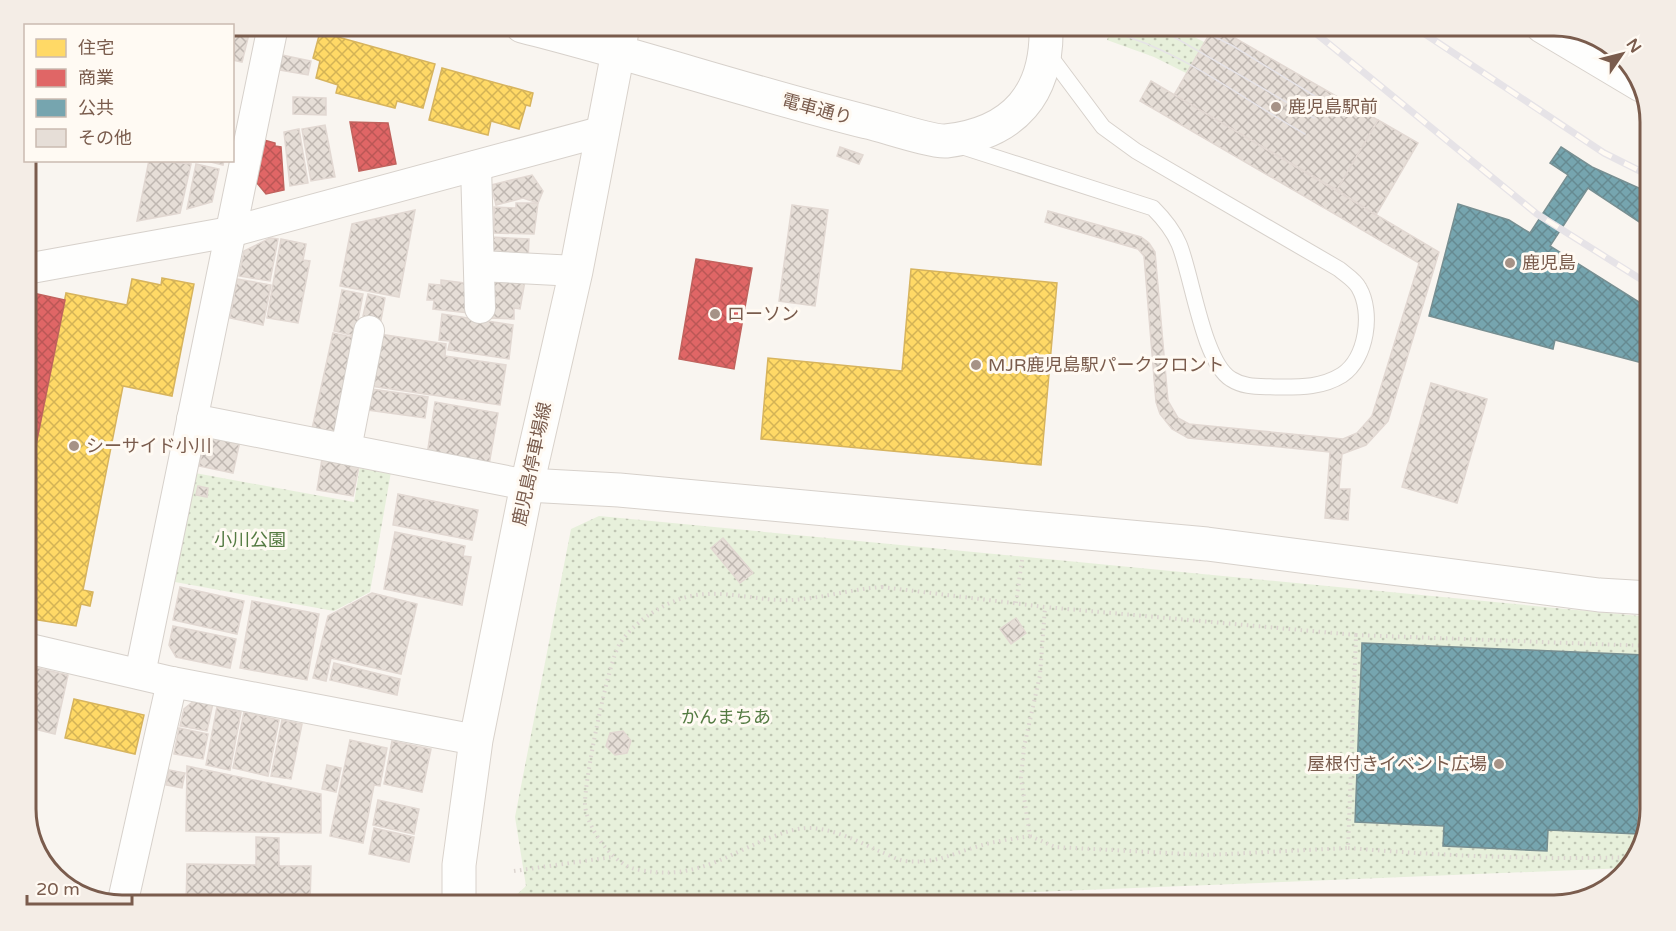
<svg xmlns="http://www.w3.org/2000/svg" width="1676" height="931" viewBox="0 0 1676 931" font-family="'Varela Round','Noto Sans JP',sans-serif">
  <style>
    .grass { fill: url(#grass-dots) }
    .homes { fill: url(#homes-cross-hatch); stroke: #d7b45e; stroke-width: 1.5 }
    .shops { fill: url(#shops-cross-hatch); stroke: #c1635e; stroke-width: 1.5 }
    .public { fill: url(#public-cross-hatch); stroke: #778f92; stroke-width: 1.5 }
    .building { fill: url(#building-cross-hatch); stroke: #e2d8d2; stroke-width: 1.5 }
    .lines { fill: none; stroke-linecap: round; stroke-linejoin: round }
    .service-casing { stroke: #d7d1cb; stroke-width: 17 }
    .minor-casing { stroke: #d7d1cb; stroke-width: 32 }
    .tertiary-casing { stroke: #d7d1cb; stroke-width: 35 }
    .secondary-casing { stroke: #d9d2cb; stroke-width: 35 }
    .path { stroke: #dcd5d0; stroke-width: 4; stroke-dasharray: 1.5 4.5; stroke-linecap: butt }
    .service { stroke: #fefefd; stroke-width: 15 }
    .minor { stroke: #fefefd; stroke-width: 30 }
    .tertiary { stroke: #fefefd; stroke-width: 33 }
    .secondary { stroke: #fefefd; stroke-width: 33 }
    .tram { stroke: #e6e3e7; stroke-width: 1.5 }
    .rail-casing { stroke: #e6e3e7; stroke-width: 7 }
    .rail { stroke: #fffaf3; stroke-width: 4.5; stroke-dasharray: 14; stroke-linecap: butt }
    .poi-dot { fill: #a69286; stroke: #fffaf3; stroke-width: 2 }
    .labels { text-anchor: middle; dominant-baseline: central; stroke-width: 6; stroke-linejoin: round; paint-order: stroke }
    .poi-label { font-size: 18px; fill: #7a5c4d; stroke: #fffaf3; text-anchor: start }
    .street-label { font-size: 18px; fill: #7a5c4d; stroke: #fffaf3 }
    .park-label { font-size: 18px; fill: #537a41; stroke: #fffaf3 }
    .rim { fill: none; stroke: #7a5c4d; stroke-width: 3 }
  </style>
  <defs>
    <pattern id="grass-dots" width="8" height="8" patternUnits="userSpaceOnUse" patternTransform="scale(1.5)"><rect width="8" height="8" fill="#e7f0db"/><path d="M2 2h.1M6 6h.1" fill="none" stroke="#c0c6b4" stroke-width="1.8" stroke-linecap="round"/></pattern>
    <pattern id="homes-cross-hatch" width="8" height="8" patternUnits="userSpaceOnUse" patternTransform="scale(1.5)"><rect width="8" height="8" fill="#ffd966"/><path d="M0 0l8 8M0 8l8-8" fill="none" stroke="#d3b356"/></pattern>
    <pattern id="shops-cross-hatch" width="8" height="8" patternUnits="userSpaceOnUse" patternTransform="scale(1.5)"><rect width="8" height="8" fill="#e06666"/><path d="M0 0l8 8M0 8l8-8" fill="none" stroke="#bb5756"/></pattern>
    <pattern id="public-cross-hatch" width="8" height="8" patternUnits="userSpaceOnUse" patternTransform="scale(1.5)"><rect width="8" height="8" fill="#76a5af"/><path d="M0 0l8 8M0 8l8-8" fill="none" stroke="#668a91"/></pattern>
    <pattern id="building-cross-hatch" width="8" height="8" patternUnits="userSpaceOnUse" patternTransform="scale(1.5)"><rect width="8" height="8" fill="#e6ded7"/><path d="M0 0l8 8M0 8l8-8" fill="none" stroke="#bfb7b1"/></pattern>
  </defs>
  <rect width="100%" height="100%" fill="#f9f5f0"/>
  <g class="grass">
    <path d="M937 26H1003V30Z"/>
    <path d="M1112 26H1173L1208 44 1192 76 1154 57 1107 40Z"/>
    <path d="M360 466 391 472 370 592 334 611 175 582 195 473 354 502Z"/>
    <path d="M599 516 1650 617V809L1638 857 1627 868 717 905H510L511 900 526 886 515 817 571 529Z"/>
  </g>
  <g class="homes">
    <path d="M320 32 435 64 423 108 397 101 395 108 336 93 338 85 316 78 320 61 313 58Z"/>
    <path d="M442 68 533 93 530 106 526 105 519 129 491 121 488 135 429 120Z"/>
    <path d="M911 269 1057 283 1041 465 761 439 768 358 902 371Z"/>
    <path d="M162 278 194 284 172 396 123 386 83 590 93 592 90 606 81 604 76 626 26 618V495L66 293 127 305 132 279 161 285Z"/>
    <path d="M74 699 144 715 135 754 65 738Z"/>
  </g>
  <g class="shops">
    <path d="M350 122 388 123 396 164 359 171Z"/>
    <path d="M264 140 275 143V146L281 147 284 190 266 194 257 183Z"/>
    <path d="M696 259 752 268 734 369 679 359Z"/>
    <path d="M33 293 65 300 26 495V331Z"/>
  </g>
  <g class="public">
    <path d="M1561 147 1592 167 1650 193V229L1588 188 1550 246 1650 309V365L1555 340 1553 349 1429 316 1458 204 1509 220 1530 233 1568 175 1550 163Z"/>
    <path d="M1362 643 1645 655 1638 834 1548 830 1547 851 1443 846 1444 826 1355 822Z"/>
  </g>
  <g class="building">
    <path d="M232 26H251L242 62 232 60Z"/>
    <path d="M1214 26 1378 120 1337 190 1174 95Z"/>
    <path d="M282 55 311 61 308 75 279 70Z"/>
    <path d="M1151 81 1439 252 1388 421 1366 445 1342 454 1339 489H1350L1348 520 1325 518 1330 452 1188 438 1172 429 1160 414 1156 402 1144 256 1138 249 1045 222 1048 211 1141 237 1149 243 1155 252 1168 401 1178 418 1189 424 1343 439 1357 433 1372 416 1419 263 1140 101Z"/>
    <path d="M293 97 326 98V115L293 114Z"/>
    <path d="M1378 120 1418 143 1376 215 1337 190Z"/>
    <path d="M325 125 335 177 311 181 302 129Z"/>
    <path d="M299 129 308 183 290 186 284 132Z"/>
    <path d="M840 147 863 155 859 164 837 156Z"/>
    <path d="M149 160 191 164 180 213 137 221Z"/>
    <path d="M203 160H224L223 165Z"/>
    <path d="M196 164 219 169 212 202 187 209Z"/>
    <path d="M532 175 543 191 538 203 523 198 496 205 491 185Z"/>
    <path d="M516 203H538L534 234 494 233V207L516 208Z"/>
    <path d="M792 205 828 210 815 306 779 301Z"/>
    <path d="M415 210 399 297 340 286 352 224Z"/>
    <path d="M490 237 529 239 528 260 490 259Z"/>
    <path d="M270 238 278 239 270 281 239 276 244 251Z"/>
    <path d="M281 239 306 244 303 260 310 261 298 323 267 318Z"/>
    <path d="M237 279 271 285 263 325 230 318Z"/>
    <path d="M490 279 525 281 520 309 514 308V319L490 318Z"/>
    <path d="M441 280 472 284 469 313 433 309 434 300H427L429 284 441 285Z"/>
    <path d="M342 290 363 294 355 336 334 331Z"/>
    <path d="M368 294 385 298 379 331 373 329 363 316Z"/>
    <path d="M442 314 513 325 509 359 448 350 450 341 439 340Z"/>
    <path d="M333 333 356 338 336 434 312 429Z"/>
    <path d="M379 334 446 344 445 356 506 365 500 405 371 386Z"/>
    <path d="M1431 383 1487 399 1457 503 1402 487Z"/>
    <path d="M371 389 428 397 425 418 368 410Z"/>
    <path d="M435 402 498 413 489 465 427 455Z"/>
    <path d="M212 435 240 441 233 473 199 466 205 441Z"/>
    <path d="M322 459 359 466 353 496 317 490Z"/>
    <path d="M198 486 208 488 207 497 196 495Z"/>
    <path d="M398 494 478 510 472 540 393 525Z"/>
    <path d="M395 532 465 546 463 556 471 557 462 605 384 589Z"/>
    <path d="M723 538 753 573 740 583 711 548Z"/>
    <path d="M180 587 244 601 237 634 173 620Z"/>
    <path d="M372 593 417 604 401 674 331 658 326 681 313 678 328 616Z"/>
    <path d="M252 601 319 614 307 680 240 668Z"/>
    <path d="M1016 618 1026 633 1011 644 1000 629Z"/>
    <path d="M173 626 236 639 230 668 176 657 169 645Z"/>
    <path d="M1645 655H1650V707H1643Z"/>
    <path d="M334 663 400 679 397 695 330 680Z"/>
    <path d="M33 667 68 675 55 734 26 727V698Z"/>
    <path d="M195 700 213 703 207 731 180 726 184 709Z"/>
    <path d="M217 707 241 712 230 770 206 765Z"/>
    <path d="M1643 707H1650V809L1644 834H1638Z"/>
    <path d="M244 712 279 720 268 776 233 768Z"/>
    <path d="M282 720 302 724 291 779 271 776Z"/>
    <path d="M179 728 208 734 203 759 174 754Z"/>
    <path d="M623 731 631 741 627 753 615 755 606 746 610 733Z"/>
    <path d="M350 740 387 748 380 786 374 785 363 843 330 836Z"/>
    <path d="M392 741 431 749 422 792 384 784Z"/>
    <path d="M327 765 341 768 336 792 322 789Z"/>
    <path d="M187 766 321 794V833L186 831Z"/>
    <path d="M169 770 185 773 182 788 166 785Z"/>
    <path d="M378 800 419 809 414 834 373 825Z"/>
    <path d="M374 828 414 837 409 862 369 854Z"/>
    <path d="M256 837 279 838V866H311L310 905H186L187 864 256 865Z"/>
  </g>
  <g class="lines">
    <defs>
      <path id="service" d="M957 145 1153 208C1164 219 1173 230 1179 244 1192 275 1203 362 1231 379 1245 388 1260 386 1276 387 1299 387 1321 388 1342 375 1367 358 1373 312 1359 288 1355 280 1346 275 1339 269L1136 151 1103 127 1047 52"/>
      <g id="minor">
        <path d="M476 166 480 308"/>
        <path d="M479 266 576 271"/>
        <path d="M26 269 230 232 604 131"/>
        <path d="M192 419 527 485"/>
        <path d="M346 449 369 331"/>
        <path d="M26 648 172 682 476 740"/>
        <path d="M140 674 273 26"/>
        <path d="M122 905 172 682"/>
      </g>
      <g id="tertiary">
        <path d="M522 26C638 55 751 93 867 122 885 126 931 142 946 141 1015 133 1048 93 1046 26"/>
        <path d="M1542 26 1641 85"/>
        <path d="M527 485 619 490 1207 544 1599 595 1650 598"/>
      </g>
      <path id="secondary" d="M459 905V865L476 740 527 485 576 271 623 26"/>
    </defs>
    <use href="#service" class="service-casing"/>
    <use href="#minor" class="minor-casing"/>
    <use href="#tertiary" class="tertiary-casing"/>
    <use href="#secondary" class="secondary-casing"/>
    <g class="path">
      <path d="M882 587 1045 607 1040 675 1024 747 1021 778 1030 836C1013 839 995 841 979 846 951 854 936 864 905 861 897 860 887 854 879 851 855 840 825 824 798 829 746 840 710 878 654 872 646 871 635 870 627 866 608 856 587 827 585 805 584 782 608 662 620 643 634 623 657 607 680 599 717 586 756 602 793 600 823 598 852 589 882 587Z"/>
      <path d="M1016 603 1022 560"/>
      <path d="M1356 635 1650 646"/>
      <path d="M1030 836 1055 847 1206 855 1348 848 1356 635 1045 607"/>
      <path d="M1348 848C1445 856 1541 860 1638 857"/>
      <path d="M514 871 612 857"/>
    </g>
    <use href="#service" class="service"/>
    <use href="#minor" class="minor"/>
    <use href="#tertiary" class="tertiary"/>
    <use href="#secondary" class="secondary"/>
    <g class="tram">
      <path d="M1062 26C1078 27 1097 27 1112 32 1183 51 1242 99 1305 134"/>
      <path d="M1155 26 1314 118"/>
      <path d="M1193 26 1233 46 1323 101"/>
    </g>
    <defs>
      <g id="rail">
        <path d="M1307 26 1537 214 1650 285"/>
        <path d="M1413 26 1604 153 1650 176"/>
      </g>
    </defs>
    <use href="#rail" class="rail-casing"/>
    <use href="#rail" class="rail"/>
  </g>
  <g class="poi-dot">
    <circle cx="1276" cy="107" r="6"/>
    <circle cx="1510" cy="263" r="6"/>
    <circle cx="715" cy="314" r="6"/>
    <circle cx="976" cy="365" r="6"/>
    <circle cx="74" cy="446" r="6"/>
    <circle cx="1499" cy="764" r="6"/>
  </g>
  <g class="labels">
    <g class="poi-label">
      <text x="1288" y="107">鹿児島駅前</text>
      <text x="1522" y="263">鹿児島</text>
      <text x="727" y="314">ローソン</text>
      <text x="988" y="365">MJR鹿児島駅パークフロント</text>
      <text x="86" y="446">シーサイド小川</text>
      <text x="1487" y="764" text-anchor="end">屋根付きイベント広場</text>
    </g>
    <g class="street-label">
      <text transform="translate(817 109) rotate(15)">電車通り</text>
      <text transform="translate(532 464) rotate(-78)">鹿児島停車場線</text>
    </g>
    <g class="park-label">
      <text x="250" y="540">小川公園</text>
      <text x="726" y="717">かんまちあ</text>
    </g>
  </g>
  <path d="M0 0H1676V931H0ZM122 36H1554A86 86 0 0 1 1640 122V809A86 86 0 0 1 1554 895H122A86 86 0 0 1 36 809V122A86 86 0 0 1 122 36Z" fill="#f4ede6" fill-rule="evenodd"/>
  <path class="rim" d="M122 36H1554A86 86 0 0 1 1640 122V809A86 86 0 0 1 1554 895H122A86 86 0 0 1 36 809V122A86 86 0 0 1 122 36Z"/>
  <rect x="24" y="24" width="210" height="138" fill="#fffaf3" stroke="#cabbb1" stroke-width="1.5"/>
  <rect x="36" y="39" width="30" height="18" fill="#ffd966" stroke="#cabbb1" stroke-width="1.5"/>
  <text x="78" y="54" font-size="18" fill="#7a5c4d">住宅</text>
  <rect x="36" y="69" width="30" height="18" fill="#e06666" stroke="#cabbb1" stroke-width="1.5"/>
  <text x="78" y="84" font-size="18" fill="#7a5c4d">商業</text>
  <rect x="36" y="99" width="30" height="18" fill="#76a5af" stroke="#cabbb1" stroke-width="1.5"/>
  <text x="78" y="114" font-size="18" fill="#7a5c4d">公共</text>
  <rect x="36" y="129" width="30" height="18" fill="#e6ded7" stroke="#cabbb1" stroke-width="1.5"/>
  <text x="78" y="144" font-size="18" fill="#7a5c4d">その他</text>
  <g transform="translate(1622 54) rotate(55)" stroke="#fffaf3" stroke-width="4.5" paint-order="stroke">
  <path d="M0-4.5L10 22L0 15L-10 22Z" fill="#7a5c4d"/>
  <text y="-9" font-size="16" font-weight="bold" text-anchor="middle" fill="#7a5c4d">N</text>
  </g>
  <path d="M27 895v9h105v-9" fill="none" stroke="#7a5c4d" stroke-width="3"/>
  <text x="36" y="895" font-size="18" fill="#7a5c4d" stroke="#fffaf3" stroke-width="4.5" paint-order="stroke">20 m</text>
</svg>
